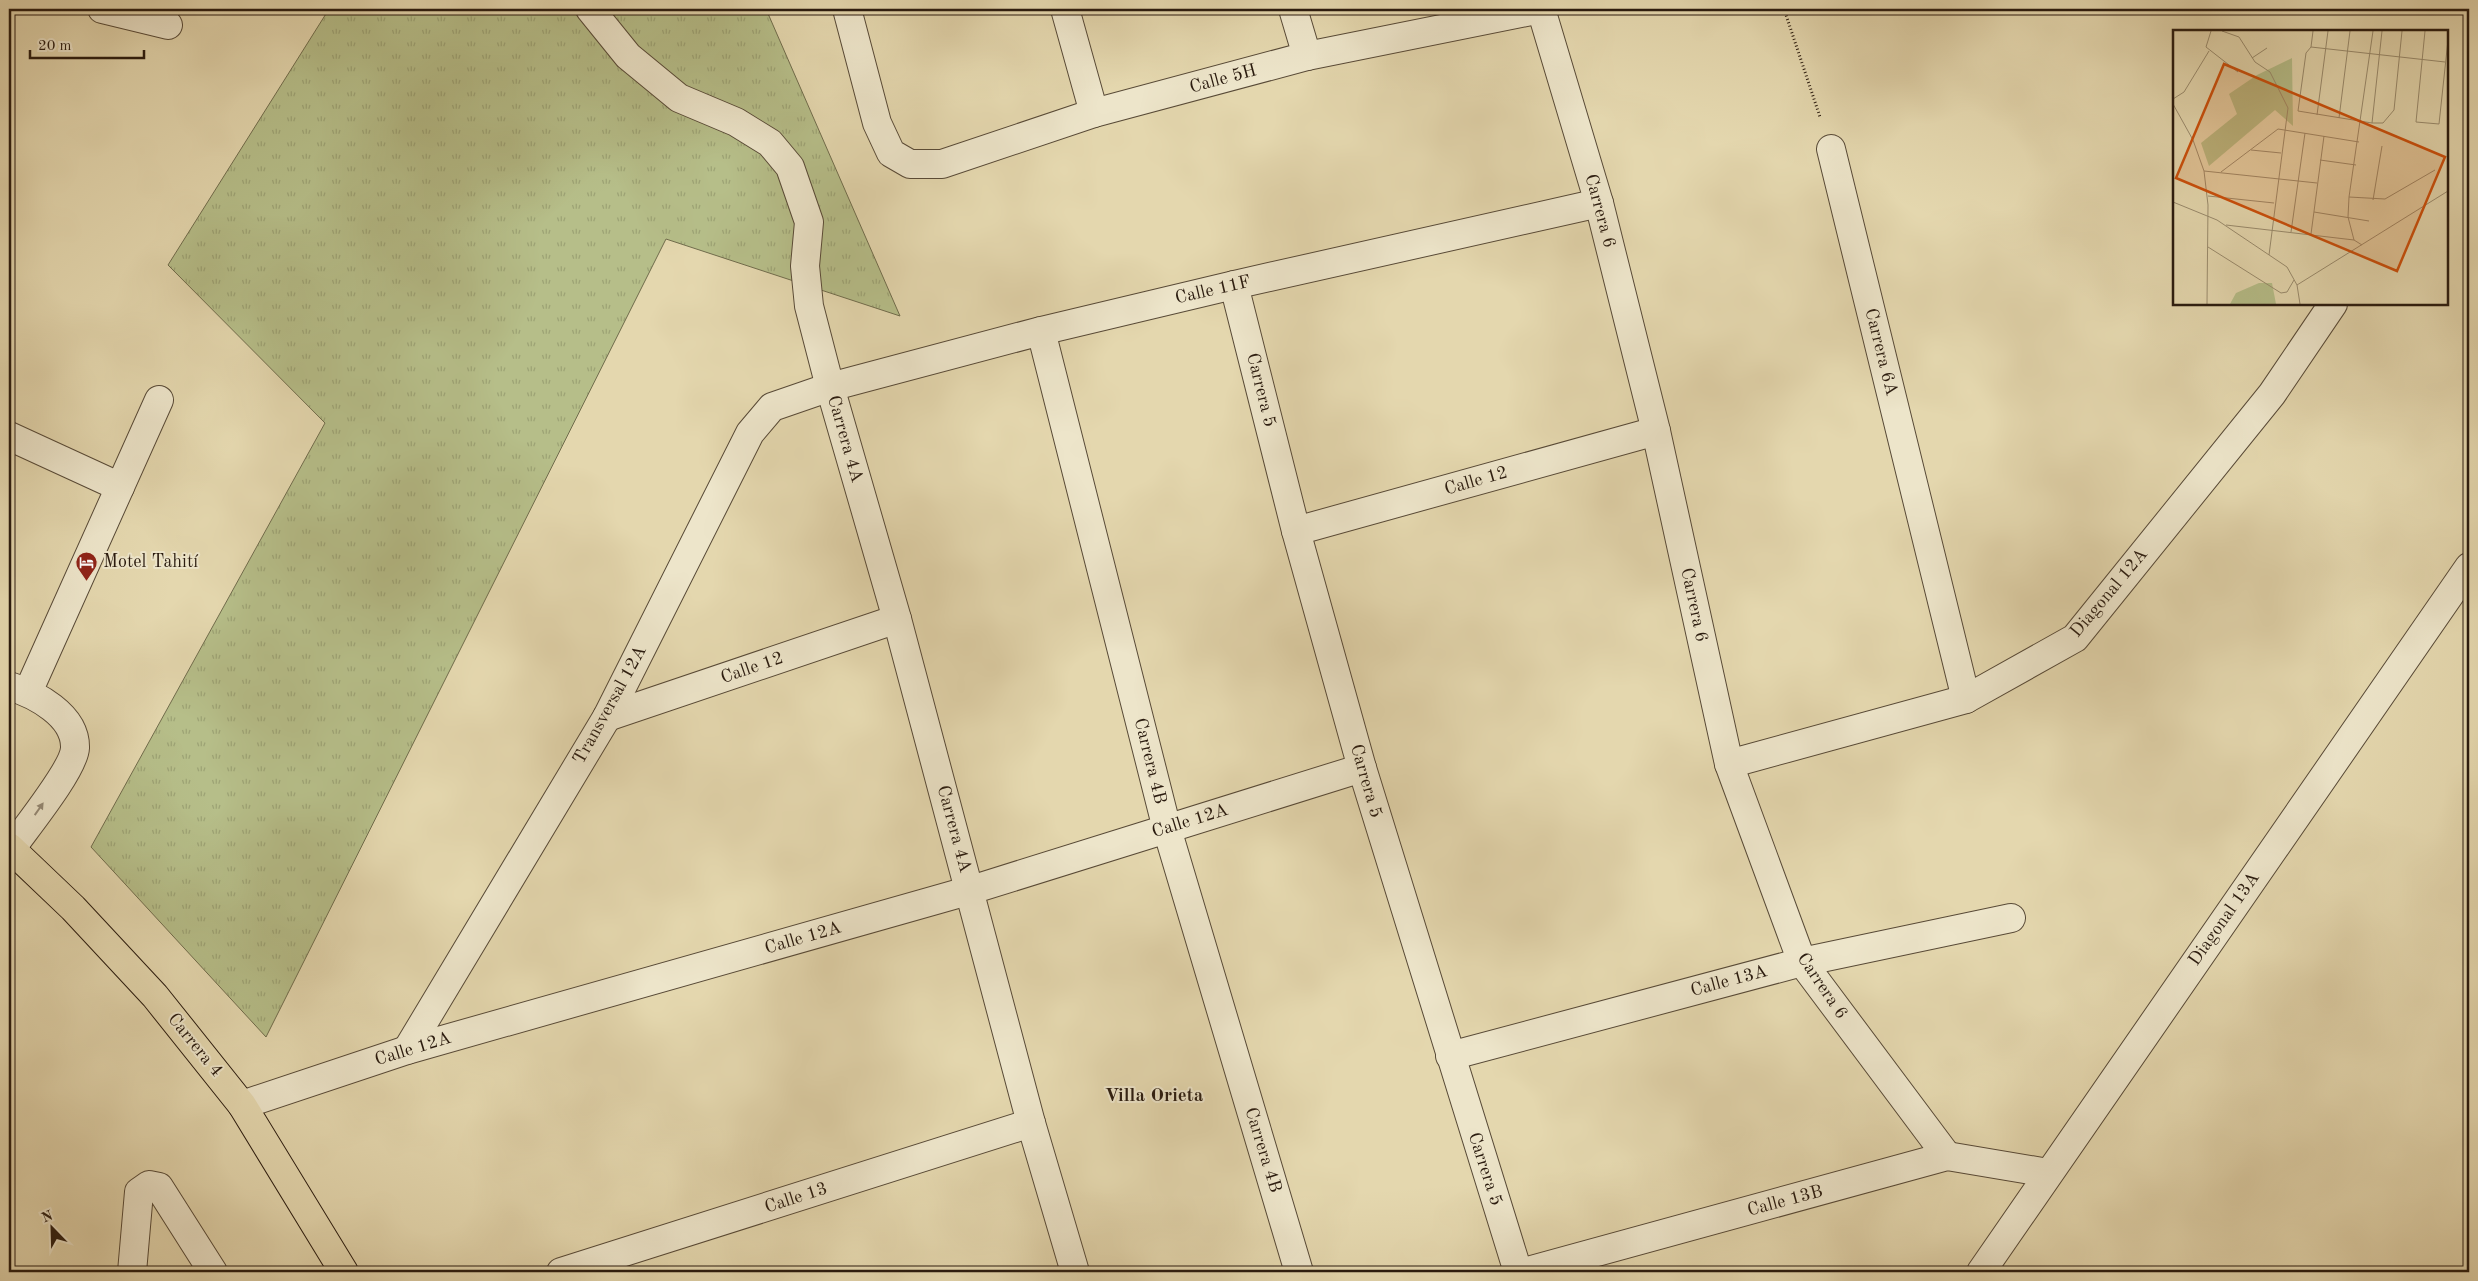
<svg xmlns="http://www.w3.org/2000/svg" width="2478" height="1281" viewBox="0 0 2478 1281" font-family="'Old Standard TT',serif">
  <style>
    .grass { fill: url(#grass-tufts); stroke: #706c4c }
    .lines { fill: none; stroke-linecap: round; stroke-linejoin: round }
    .minor-casing { stroke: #584a37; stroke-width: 30 }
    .major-casing { stroke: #2a1b0f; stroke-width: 30 }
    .path { stroke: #2a1b0f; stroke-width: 3; stroke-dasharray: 1 2.5; stroke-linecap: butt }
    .minor { stroke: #ede5ca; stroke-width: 28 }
    .major { stroke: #e4d7ae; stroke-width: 28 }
    .oneway { fill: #958a76 }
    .labels { text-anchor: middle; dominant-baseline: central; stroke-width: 4; stroke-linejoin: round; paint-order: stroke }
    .street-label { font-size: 18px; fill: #2a1b0f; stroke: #ede5ca }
    .poi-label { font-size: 18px; fill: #2a1b0f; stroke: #ede5ca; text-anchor: start }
    .neighbourhood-label { font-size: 19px; font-weight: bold; fill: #2a1b0f; stroke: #ede5ca }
    .inset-road { fill: none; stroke: #9a8c6e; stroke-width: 1 }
    .view { fill: #cc500c; fill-opacity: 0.15; stroke: #cc500c; stroke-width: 2.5 }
    .inset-edge { fill: none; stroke: #2a1b0f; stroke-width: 2.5 }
  </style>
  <defs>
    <pattern id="grass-tufts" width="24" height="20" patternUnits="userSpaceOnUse" patternTransform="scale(1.25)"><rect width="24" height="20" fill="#b6be89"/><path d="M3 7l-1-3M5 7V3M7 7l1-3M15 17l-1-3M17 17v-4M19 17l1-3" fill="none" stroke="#9da375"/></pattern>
  </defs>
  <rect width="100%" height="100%" fill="#e4d7ae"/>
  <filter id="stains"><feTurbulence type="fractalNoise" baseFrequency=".004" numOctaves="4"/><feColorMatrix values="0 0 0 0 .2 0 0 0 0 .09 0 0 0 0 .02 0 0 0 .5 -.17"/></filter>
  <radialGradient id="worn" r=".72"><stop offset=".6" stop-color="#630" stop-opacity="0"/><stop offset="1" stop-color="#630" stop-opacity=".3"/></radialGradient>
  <path class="grass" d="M329 9H766L900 316 666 239 266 1037 91 847 325 423 168 265Z"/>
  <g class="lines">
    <defs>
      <g id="minor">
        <path d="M102 9 168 25"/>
        <path d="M590 9 628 56 679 98 736 122 770 143 790 167 809 222 805 266 809 306 830 387 897 619 1031 1123 1075 1272"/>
        <path d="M847 9 877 123 891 153 910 164H942L1094 113 1307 56 1541 9"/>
        <path d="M1065 9 1094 113"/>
        <path d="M1293 9 1307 56"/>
        <path d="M1541 9 1599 203 1656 431 1729 764 1802 962 1947 1156"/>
        <path d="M1831 149 1966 699"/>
        <path d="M1234 285 1296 531 1362 768 1518 1272"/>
        <path d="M1041 331 1167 829 1299 1272"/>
        <path d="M9 436 120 487"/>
        <path d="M1296 531 1656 431"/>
        <path d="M9 686C35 694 76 715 75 748 74 769 25 829 11 849"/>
        <path d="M28 692 159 400"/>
        <path d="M607 717 897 619"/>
        <path d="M1729 764 1966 699 2075 638 2272 394 2333 304"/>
        <path d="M407 1050 607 717 750 433 772 407 830 387 1041 331 1234 285 1599 203"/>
        <path d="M1450 1056 1802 962 2011 918"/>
        <path d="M242 1105 407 1050 971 890 1362 768"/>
        <path d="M132 1272 139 1192 149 1185 159 1187 213 1272"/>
        <path d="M561 1272 1031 1123"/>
        <path d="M1524 1272 1947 1156 2048 1173"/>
        <path d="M1981 1272 2469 567"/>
      </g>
      <path id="major" d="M9 847 73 908 155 996 242 1105 344 1272"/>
    </defs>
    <use href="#minor" class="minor-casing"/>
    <use href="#major" class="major-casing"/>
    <path class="path" d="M1784 9 1820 117"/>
    <use href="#minor" class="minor"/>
    <use href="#major" class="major"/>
  </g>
  <defs><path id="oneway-solid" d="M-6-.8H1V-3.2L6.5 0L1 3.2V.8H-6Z" transform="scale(1.25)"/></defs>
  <use class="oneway" href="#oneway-solid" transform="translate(39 809) rotate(-55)"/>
  <defs>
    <symbol id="hotel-pin" viewBox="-11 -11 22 30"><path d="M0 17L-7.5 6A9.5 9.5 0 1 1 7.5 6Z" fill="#8f2418" stroke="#ede5ca"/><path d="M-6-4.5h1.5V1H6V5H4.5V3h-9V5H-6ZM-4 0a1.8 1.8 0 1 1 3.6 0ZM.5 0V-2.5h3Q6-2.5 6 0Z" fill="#fff"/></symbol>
  </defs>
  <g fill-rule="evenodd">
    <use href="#hotel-pin" x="74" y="550" width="25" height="34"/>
  </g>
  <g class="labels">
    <g class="street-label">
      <text transform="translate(1223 79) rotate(-15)">Calle 5H</text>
      <text transform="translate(1600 211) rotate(75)">Carrera 6</text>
      <text transform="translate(1213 290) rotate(-13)">Calle 11F</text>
      <text transform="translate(1881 352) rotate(76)">Carrera 6A</text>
      <text transform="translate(1261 390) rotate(76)">Carrera 5</text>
      <text transform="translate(845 439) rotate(74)">Carrera 4A</text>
      <text transform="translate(1476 481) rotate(-16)">Calle 12</text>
      <text transform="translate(2109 593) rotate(-50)">Diagonal 12A</text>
      <text transform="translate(1694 605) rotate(78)">Carrera 6</text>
      <text transform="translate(752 668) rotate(-19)">Calle 12</text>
      <text transform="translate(610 705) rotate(-61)">Transversal 12A</text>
      <text transform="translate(1150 761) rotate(76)">Carrera 4B</text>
      <text transform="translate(1366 781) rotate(74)">Carrera 5</text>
      <text transform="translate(1190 821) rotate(-17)">Calle 12A</text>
      <text transform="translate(954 829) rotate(75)">Carrera 4A</text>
      <text transform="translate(2224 919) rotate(-55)">Diagonal 13A</text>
      <text transform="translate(803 938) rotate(-16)">Calle 12A</text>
      <text transform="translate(1729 981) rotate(-15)">Calle 13A</text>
      <text transform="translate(1822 986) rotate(56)">Carrera 6</text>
      <text transform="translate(195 1045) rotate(51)">Carrera 4</text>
      <text transform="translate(413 1049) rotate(-17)">Calle 12A</text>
      <text transform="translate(1263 1150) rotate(73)">Carrera 4B</text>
      <text transform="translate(1485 1169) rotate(72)">Carrera 5</text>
      <text transform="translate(796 1198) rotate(-18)">Calle 13</text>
      <text transform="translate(1785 1201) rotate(-15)">Calle 13B</text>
    </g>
    <g class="poi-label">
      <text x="103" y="562">Motel Tahití</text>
    </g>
    <g class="neighbourhood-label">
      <text x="1154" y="1096">Villa Orieta</text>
    </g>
  </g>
  <g transform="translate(2173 30)">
    <rect width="275" height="275" fill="#e4d7ae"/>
    <path d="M119 28 120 96 102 80 36 136 28 113 64 84 56 64 84 45ZM86 253H99L103 274H57L63 263Z" fill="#b6be89"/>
    <path class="inset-road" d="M38 1 33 17 65 42M49 1 66 7 82 32 97 42 115 78 96 225M140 1 138 17 133 23 125 81 199 93H210L221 80 229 1M252 1 243 92 266 94 275 10M138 17 272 32M79 28 94 18M0 69 11 62 36 21M0 74 20 110 31 141 35 175 34 274M144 85 155 1M166 88 177 1M199 93 209 1M78 120 108 123M147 130 183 135M31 141 144 153M48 142 105 99 186 112M35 166 101 173M176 167 212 169 262 140M200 170 209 116M0 172 44 190 114 237 124 255 127 274M141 182 196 191M53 195 181 210 189 215M118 202 132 103M138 204 151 106M181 210 175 187 176 167 200 1M35 217 108 263 114 262 121 250M124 255 275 161"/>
    <path class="view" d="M51 34 272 127 224 241 3 148Z"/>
    <rect width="275" height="275" class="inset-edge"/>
  </g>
  <rect width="2478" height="1281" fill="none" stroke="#e4d7ae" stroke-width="30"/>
  <rect x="10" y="10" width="2458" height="1261" fill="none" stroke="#2a1b0f" stroke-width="2.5"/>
  <rect x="15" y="15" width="2448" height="1251" fill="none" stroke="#2a1b0f"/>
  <g transform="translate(52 1228) rotate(337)" stroke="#ede5ca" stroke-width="4" paint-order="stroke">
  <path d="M0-4L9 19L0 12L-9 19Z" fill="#2a1b0f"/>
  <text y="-8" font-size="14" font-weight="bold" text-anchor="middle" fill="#2a1b0f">N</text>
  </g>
  <path d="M30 50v8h114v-8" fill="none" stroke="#2a1b0f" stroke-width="2.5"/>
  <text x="38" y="50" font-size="15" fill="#2a1b0f" stroke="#ede5ca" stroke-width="4" paint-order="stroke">20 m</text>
  <rect width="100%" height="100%" filter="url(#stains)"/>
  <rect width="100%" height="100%" fill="url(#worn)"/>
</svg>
